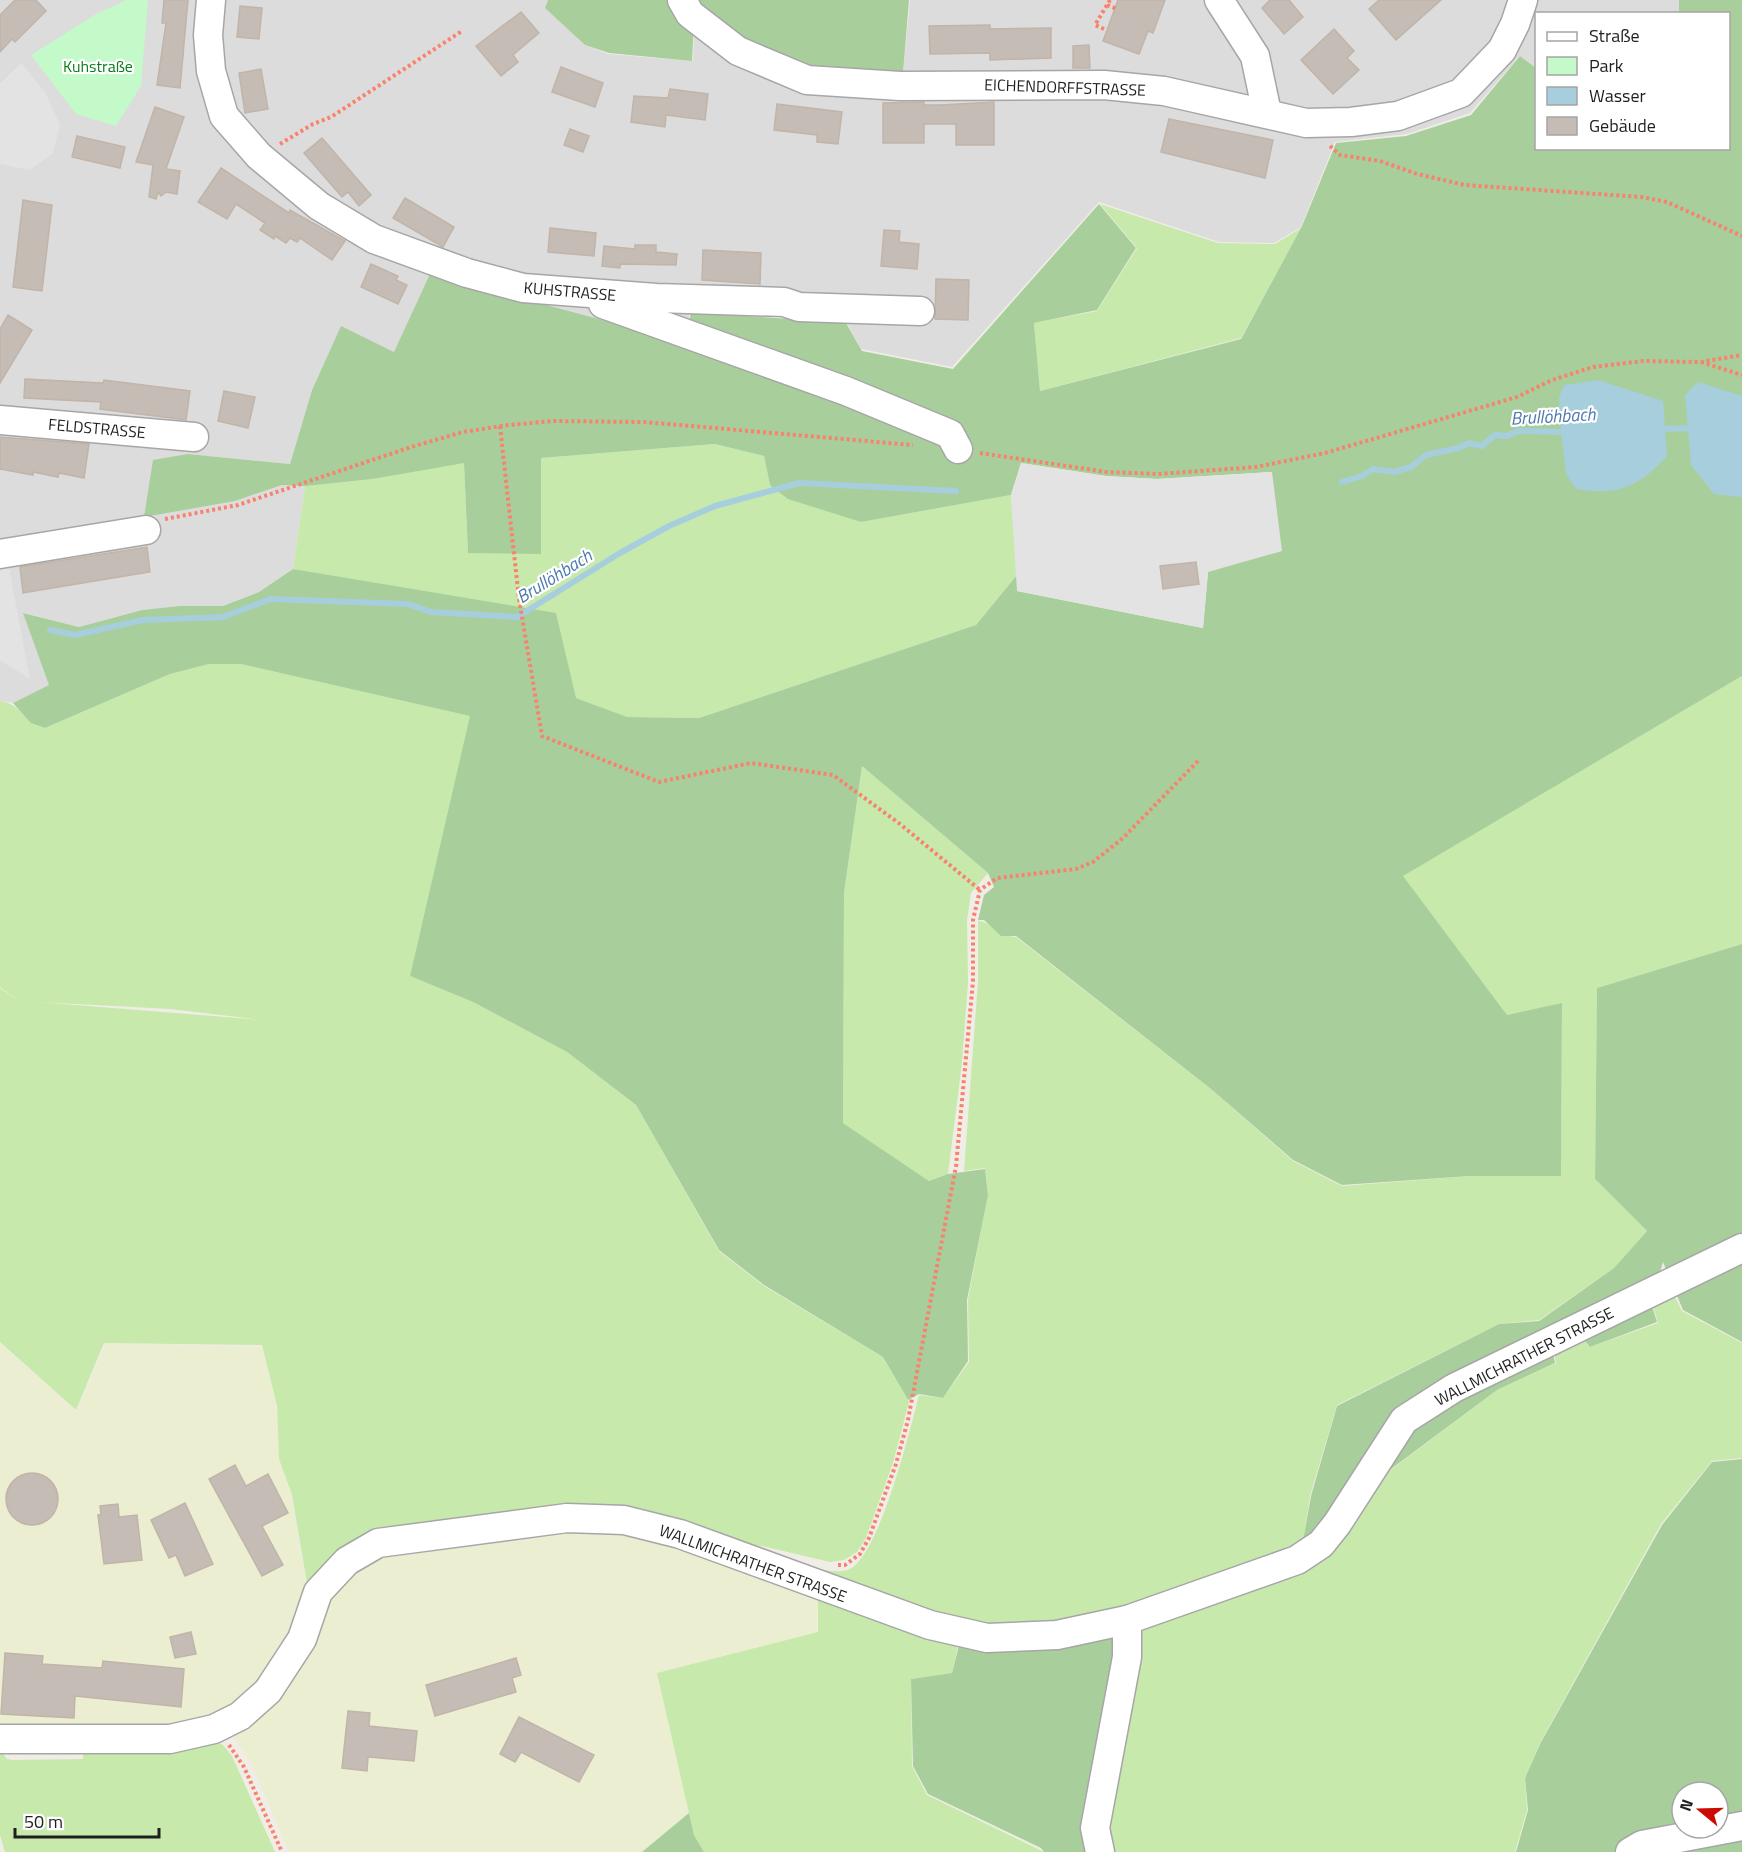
<svg xmlns="http://www.w3.org/2000/svg" width="1742" height="1852" viewBox="0 0 1742 1852" font-family="'Titillium Web',sans-serif">
  <style>
    .residential { fill: #dddcdc }
    .farmland { fill: #ebeed1 }
    .grass { fill: #c8e9ac; fill-rule: evenodd }
    .forest { fill: #a8cf9b; fill-rule: evenodd }
    .park { fill: #c4f9ca }
    .parking { fill: #e3e3e3 }
    .water { fill: #a7cedd }
    .lines { fill: none; stroke-linecap: round; stroke-linejoin: round }
    .stream { stroke: #a7cedd; stroke-width: 6 }
    .building { fill: #c4bcb5; stroke: #c1b4a8; stroke-width: 1.5 }
    .minor-casing { stroke: #a6a6a6; stroke-width: 31 }
    .path { stroke: #f8826e; stroke-width: 4; stroke-dasharray: 3 3; stroke-linecap: butt }
    .minor { stroke: #fff; stroke-width: 28 }
    .labels { text-anchor: middle; dominant-baseline: central; stroke-width: 4.5; stroke-linejoin: round; paint-order: stroke }
    .park-label { font-size: 16px; fill: #0d7d1b; stroke: #fff }
    .street-label { font-size: 16px; fill: #1f1f1f; stroke: #fff }
    .water-label { font-size: 18px; font-style: italic; fill: #4c79ae; stroke: #fff }
  </style>
  <rect width="100%" height="100%" fill="#f0ede6"/>
  <path class="residential" d="M0 0H548L546 8 585 45 608 54 693 61 695 0 741 39 903 74 910 0H1679V13L1536 14V68L1520 56 1470 113 1407 134 1335 142 1301 227 1274 243 1219 242 1099 202 952 367 861 349 846 321 690 311 687 331 394 352 341 327 312 390 290 464 188 454 235 501 282 485 305 486 293 569 259 592 223 606H179L142 610 79 627 24 613 50 685 13 703 0 701Z"/>
  <g class="farmland">
    <path d="M0 1343 76 1411 106 1343 262 1347 276 1406 279 1459 291 1494 309 1598 280 1658 253 1693 219 1717 172 1730 0 1732Z"/>
    <path d="M558 1531 611 1532 659 1542 724 1562 818 1598V1632L657 1673 689 1813 642 1852H289L252 1765 230 1732 324 1596 369 1561 395 1552Z"/>
  </g>
  <g class="grass">
    <path d="M1100 204 1218 243 1275 244 1301 228 1241 338 1040 391 1034 323 1097 311 1137 248Z"/>
    <path d="M715 444 764 456 770 485 861 522 1011 495 1017 575 976 625 699 718 626 717 576 698 387 587 293 569 305 486 373 479 464 462 468 553H541V458Z"/>
    <path d="M209 664H241L471 716 410 976 473 1002 567 1052 636 1105 719 1251 764 1286 883 1357 909 1402 893 1463 866 1538 857 1552 844 1560 830 1562 762 1546 733 1544 696 1533 404 1531 309 1595 292 1495 279 1459 277 1406 262 1345 104 1343 76 1410 0 1342V988L18 1001 0 987V701C23 705 22 720 45 728L170 674ZM38 1002 170 1009 263 1020Z"/>
    <path d="M1742 676V944L1597 988 1595 1179 1647 1231 1614 1268 1539 1320 1499 1324 1337 1405 1310 1496 1303 1542 1291 1551 1125 1611 1059 1626 962 1624 765 1553C786 1558 832 1578 850 1569 880 1553 910 1430 919 1395L943 1398 969 1362 968 1299 988 1194 985 1168 964 1171 978 981V921C993 922 993 935 1016 937L1211 1089 1293 1161 1342 1186 1470 1176H1561L1562 1004 1507 1015 1402 876Z"/>
    <path d="M862 766 988 873 971 893 967 920 968 982 962 1063 948 1174 929 1181 843 1123 844 893Z"/>
    <path d="M1674 1295 1682 1311 1742 1343V1458L1712 1461 1661 1524 1540 1743 1525 1778 1527 1810 1515 1852H1108L1105 1829 1136 1631 1344 1529 1358 1519 1364 1495 1388 1472 1497 1390 1556 1363 1554 1353 1584 1341 1590 1347 1658 1323 1652 1303Z"/>
    <path d="M818 1598 958 1645 952 1673 911 1679 912 1766 927 1795 1044 1852H704L694 1835 657 1673 818 1632Z"/>
    <path d="M210 1739 223 1745 232 1756 275 1852H5L0 1835V1750L7 1759 12 1760 83 1759V1746Z"/>
  </g>
  <g class="forest">
    <path d="M548 0H695L692 61 609 53 585 45 545 8Z"/>
    <path d="M697 0H909L903 73 811 69 742 38Z"/>
    <path d="M1679 0H1742V676L1403 876 1507 1015 1562 1003 1561 1176H1470L1342 1185 1293 1160 1211 1089 1016 936H1001L984 920H978L984 895 994 887 988 873 862 766 844 893 843 1123 929 1181 948 1174 985 1169 988 1195 967 1300 968 1361 943 1398 919 1394 908 1400 883 1357 764 1285 719 1250 636 1105 567 1052 473 1002 410 976 470 716 241 664H209L170 674 45 728 31 723 13 703 49 685 23 613 79 627 142 610 179 606H223L259 592 293 569 556 613 576 698 627 717 699 718 976 625 1017 575V591L1203 628 1208 572 1272 472 1157 479 1106 476 1021 463 1011 495 861 522 788 499 770 485 764 456 715 444 541 458V554L468 553 464 463 373 479 306 486 282 485 235 501 144 517 153 460 188 454 290 464 312 390 341 326 394 352 430 274 632 328 687 332 691 312 846 323 862 351 953 369 1099 204 1136 248 1097 310 1034 323 1040 391 1241 339 1302 226 1336 143 1406 136 1471 115 1520 56 1536 68V148H1728V14L1679 13Z"/>
    <path d="M1742 944V1342L1683 1310 1663 1262 1651 1303 1657 1322 1590 1347 1584 1340 1553 1354 1555 1363 1497 1390 1387 1472 1303 1541 1311 1496 1337 1406 1499 1324 1539 1321 1614 1268 1647 1231 1595 1179 1597 988Z"/>
    <path d="M1742 1459V1852H1516L1528 1810 1525 1778 1540 1744 1662 1525 1712 1462ZM1682 1792H1718V1828H1682Z"/>
    <path d="M1106 1633 1119 1641 1091 1852H1044L1041 1848 928 1794 913 1766 911 1679 952 1673 959 1645Z"/>
    <path d="M689 1813 694 1835 704 1852H642Z"/>
  </g>
  <path class="park" d="M127 0H148L141 86 116 126 76 114 31 55 96 14Z"/>
  <g class="parking">
    <path d="M21 63 45 92 60 125 53 153 30 170 0 164V84Z"/>
    <path d="M1021 463 1106 476 1157 479 1272 472 1282 551 1208 572 1203 628 1017 591 1011 495Z"/>
    <path d="M9 568 30 679 0 660V569Z"/>
  </g>
  <g class="water">
    <path d="M1598 380 1663 401 1667 456C1639 487 1617 496 1576 489L1566 474 1561 432 1559 398 1564 385Z"/>
    <path d="M1698 382 1742 396V497L1714 494 1691 465 1685 395Z"/>
  </g>
  <g class="lines">
    <g class="stream">
      <path d="M1659 429 1694 428"/>
      <path d="M1342 482 1362 476 1373 469 1394 472 1411 467 1426 455 1459 448 1469 443 1482 446 1495 435 1507 436 1518 431 1568 432"/>
      <path d="M50 630 75 635 143 620 223 617 271 599 408 604 431 612 517 617 620 553 669 526 715 506 799 483 956 491"/>
    </g>
  </g>
  <g class="building">
    <path d="M15 0H36L46 11 15 42 12 39 0 52V15Z"/>
    <path d="M164 0H188L180 88 157 85 166 23H162Z"/>
    <path d="M1118 0H1165L1153 33 1148 31 1139 54 1103 41Z"/>
    <path d="M1270 0H1289L1303 17 1284 34 1262 8Z"/>
    <path d="M1379 0H1441L1396 40 1369 9Z"/>
    <path d="M240 6 262 8 259 39 237 37Z"/>
    <path d="M521 12 539 33 513 55 518 62 501 76 476 46Z"/>
    <path d="M990 25V29L1051 28V58L990 60V53L930 54 929 26Z"/>
    <path d="M1334 29 1354 51 1347 58 1359 70 1333 94 1301 60Z"/>
    <path d="M1089 45 1090 68H1073V46Z"/>
    <path d="M561 67 603 83 595 107 552 92Z"/>
    <path d="M261 69 268 109 245 113 239 73Z"/>
    <path d="M670 89 708 94 705 120 666 115 665 127 631 122 634 96 668 98Z"/>
    <path d="M924 102V105H940L994 102V145H956V124H924V143H883V103Z"/>
    <path d="M777 104 842 112 838 144 817 142V135L774 130Z"/>
    <path d="M155 107 184 117 166 169 180 171 177 194 166 192 161 196 158 192 156 199 149 197 153 165 136 162Z"/>
    <path d="M1169 119 1273 140 1265 178 1161 152Z"/>
    <path d="M570 129 589 136 583 152 564 145Z"/>
    <path d="M77 136 125 147 120 168 72 157Z"/>
    <path d="M322 138 371 195 359 206 348 192 342 197 304 153Z"/>
    <path d="M221 168 289 213 290 210 345 241 332 260 300 238 297 242 290 238 286 243 275 236 274 239 260 230 265 223 236 204 227 219 198 202Z"/>
    <path d="M405 198 454 227 443 247 393 218Z"/>
    <path d="M23 200 52 205 42 291 13 287Z"/>
    <path d="M550 228 596 233 594 256 548 252Z"/>
    <path d="M884 230 900 231 899 242 919 244 917 269 881 266Z"/>
    <path d="M635 245H656V252L677 254 676 265 620 264V268L602 266 604 246 635 249Z"/>
    <path d="M703 250 761 253 760 284 702 280Z"/>
    <path d="M371 264 398 276 396 280 407 285 398 304 361 287Z"/>
    <path d="M936 279 969 280 968 320 935 319Z"/>
    <path d="M8 315 32 330 0 383V329Z"/>
    <path d="M25 379 103 383 104 380 190 391 186 420 100 409 101 402 24 398Z"/>
    <path d="M224 391 255 397 248 428 218 421Z"/>
    <path d="M0 437 89 444 84 478 59 473 58 477 33 472V475L0 469Z"/>
    <path d="M147 547 150 572 23 593 20 567Z"/>
    <path d="M1196 562 1199 584 1163 589 1160 566Z"/>
    <path d="M235 1465 246 1486 268 1474 288 1513 262 1526 283 1565 262 1576 209 1479Z"/>
    <circle cx="32" cy="1499" r="26"/>
    <path d="M185 1503 213 1564 185 1576 176 1555 169 1558 151 1520Z"/>
    <path d="M118 1504 119 1517 137 1515 142 1560 104 1564 98 1515H101L100 1506Z"/>
    <path d="M191 1632 196 1654 175 1658 170 1637Z"/>
    <path d="M5 1653 43 1656 42 1664 102 1668 103 1661 184 1669 181 1707 75 1696 74 1718 1 1714Z"/>
    <path d="M516 1658 521 1675 512 1678 516 1692 435 1716 426 1685Z"/>
    <path d="M348 1711 370 1713 369 1726 417 1731 414 1761 368 1757 367 1771 342 1768Z"/>
    <path d="M519 1717 594 1755 579 1782 521 1752 515 1762 500 1754Z"/>
  </g>
  <g class="lines">
    <defs>
      <g id="minor">
        <path d="M211 0 208 35 211 71 224 116 259 156 319 206 374 239 467 273 523 288 656 298 784 302 799 307 920 311"/>
        <path d="M682 0 690 14 738 51 807 80 900 86 1104 85 1164 91 1306 123 1351 122 1398 116 1461 93 1502 50 1515 24 1523 0"/>
        <path d="M1219 0 1255 56 1267 113"/>
        <path d="M603 304 846 391 950 434 958 449"/>
        <path d="M0 420 194 437"/>
        <path d="M0 554 146 530"/>
        <path d="M0 1739H170L214 1729 240 1716 268 1691 302 1639 318 1592 347 1561 378 1543 567 1518 624 1520 680 1534 930 1625 987 1638 1057 1635 1127 1620 1297 1560 1321 1544 1337 1524 1404 1420 1454 1388 1742 1248"/>
        <path d="M1100 1852 1095 1828 1127 1657V1620"/>
        <path d="M1630 1852 1642 1845 1742 1826"/>
      </g>
    </defs>
    <use href="#minor" class="minor-casing"/>
    <g class="path">
      <path d="M1107 5 1117 9"/>
      <path d="M1104 29 1095 25 1110 0"/>
      <path d="M280 144 313 124 331 117 462 31"/>
      <path d="M1330 146 1340 155 1380 161 1417 174 1465 185 1641 197 1667 202 1742 236"/>
      <path d="M1701 362 1742 375"/>
      <path d="M500 426 519 599 542 736 659 782 751 763 833 775 900 824 980 890"/>
      <path d="M980 453 1107 472 1158 474 1256 467 1325 453 1517 397 1552 380 1593 367 1643 361 1701 362 1742 355"/>
      <path d="M165 519 238 505 411 447 463 432 508 425 554 421 644 422 913 445"/>
      <path d="M838 1565H845L860 1554 869 1538 896 1464 908 1420 956 1166 973 981V920L980 890 997 878 1076 869 1093 862 1123 838 1199 760"/>
      <path d="M229 1745 244 1767 282 1852"/>
    </g>
    <use href="#minor" class="minor"/>
  </g>
  <g class="labels">
    <g class="park-label">
      <text x="98" y="66">Kuhstraße</text>
    </g>
    <g class="street-label">
      <text transform="translate(1065 87) rotate(2)">EICHENDORFFSTRASSE</text>
      <text transform="translate(570 291) rotate(5)">KUHSTRASSE</text>
      <text transform="translate(97 428) rotate(5)">FELDSTRASSE</text>
      <text transform="translate(1524 1356) rotate(-27)">WALLMICHRATHER STRASSE</text>
      <text transform="translate(753 1563) rotate(20)">WALLMICHRATHER STRASSE</text>
    </g>
    <g class="water-label">
      <text transform="translate(1553 416) rotate(-3)">Brullöhbach</text>
      <text transform="translate(554 576) rotate(-32)">Brullöhbach</text>
    </g>
  </g>
  <rect x="1535" y="12" width="195" height="138" fill="#ffffff" stroke="#a5a5a5" stroke-width="1.5"/>
  <rect x="1547" y="32" width="30" height="9" fill="#ffffff" stroke="#a5a5a5" stroke-width="1.5"/>
  <text x="1589" y="42" font-size="18" fill="#1f1f1f">Straße</text>
  <rect x="1547" y="57" width="30" height="18" fill="#c4f9ca" stroke="#a5a5a5" stroke-width="1.5"/>
  <text x="1589" y="72" font-size="18" fill="#1f1f1f">Park</text>
  <rect x="1547" y="87" width="30" height="18" fill="#a7cedd" stroke="#a5a5a5" stroke-width="1.5"/>
  <text x="1589" y="102" font-size="18" fill="#1f1f1f">Wasser</text>
  <rect x="1547" y="117" width="30" height="18" fill="#c4bcb5" stroke="#a5a5a5" stroke-width="1.5"/>
  <text x="1589" y="132" font-size="18" fill="#1f1f1f">Gebäude</text>
  <g transform="translate(1700 1810) rotate(289)"><circle r="28" fill="#ffffff" stroke="#a5a5a5" stroke-width="1.5"/>
  <path d="M0-4.5L10 22L0 15L-10 22Z" fill="#cc0b03"/>
  <text y="-9" font-size="16" font-weight="bold" text-anchor="middle" fill="#1f1f1f">N</text>
  </g>
  <path d="M15 1828v9h144v-9" fill="none" stroke="#1f1f1f" stroke-width="3"/>
  <text x="24" y="1828" font-size="18" fill="#1f1f1f" stroke="#ffffff" stroke-width="4.5" paint-order="stroke">50 m</text>
</svg>
